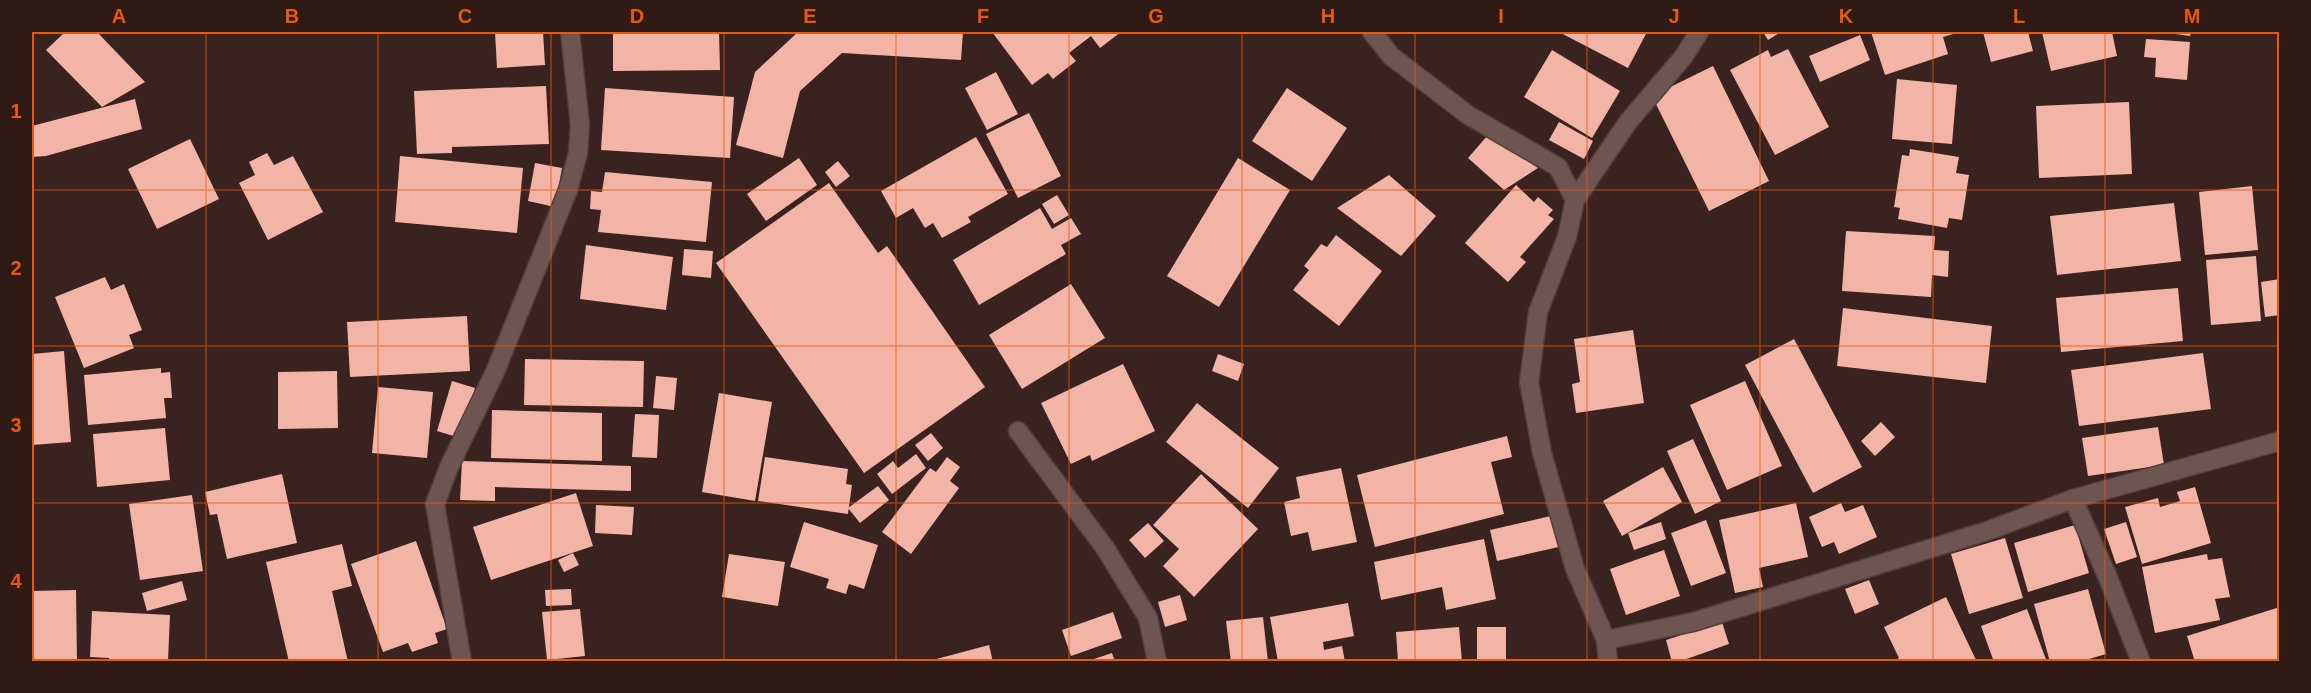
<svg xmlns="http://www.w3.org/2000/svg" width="2311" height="693" viewBox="0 0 2311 693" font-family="Arial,sans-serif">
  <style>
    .building { fill: #f2b4a6 }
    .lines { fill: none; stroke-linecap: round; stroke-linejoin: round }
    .street-casing { stroke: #513e3b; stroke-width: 21 }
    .street { stroke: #6f5550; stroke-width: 18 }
    .grid { fill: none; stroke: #e8590c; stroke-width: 1.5; stroke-opacity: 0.55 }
    .neatline { fill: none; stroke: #e8590c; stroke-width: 2 }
    .grid-label { font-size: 20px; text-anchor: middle; font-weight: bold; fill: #e8590c }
  </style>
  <rect width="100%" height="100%" fill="#3a231f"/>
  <g class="building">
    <path d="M65 32H77L79 34 81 32H97L145 82 102 107 46 50Z"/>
    <path d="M495 32H543L545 65 497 68Z"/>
    <path d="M613 32H719L720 70 613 71Z"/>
    <path d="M798 32H963L961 60 842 53 800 91 783 158 736 145 755 72Z"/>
    <path d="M992 32H1121L1100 48 1091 36 1069 53 1076 61 1053 79 1048 73 1032 85Z"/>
    <path d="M1559 32H1647L1628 68Z"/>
    <path d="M1763 32H1781L1768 40Z"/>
    <path d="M1871 32H1960L1943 37 1948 54 1885 75Z"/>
    <path d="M1983 32H2028L2033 51 1991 62Z"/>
    <path d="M2042 32H2112L2117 56 2051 71Z"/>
    <path d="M2161 32H2191L2190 36Z"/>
    <path d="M1860 35 1870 60 1820 82 1809 56Z"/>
    <path d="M2146 39 2190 42 2187 80 2155 77 2156 58 2144 57Z"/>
    <path d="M1788 49 1829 127 1775 155 1730 70 1768 50 1771 57Z"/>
    <path d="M1552 50 1620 91 1592 138 1524 97Z"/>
    <path d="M1713 66 1769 181 1709 211 1652 96Z"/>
    <path d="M996 72 1018 114 987 130 965 88Z"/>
    <path d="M1897 79 1957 85 1952 144 1892 139Z"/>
    <path d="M546 86 549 144 452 147V153L417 154 414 91Z"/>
    <path d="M605 88 734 97 730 158 601 150Z"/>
    <path d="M1287 88 1347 128 1312 181 1252 141Z"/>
    <path d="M135 99 142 129 46 156 32 157V126Z"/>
    <path d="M2129 102 2132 174 2039 178 2036 106Z"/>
    <path d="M1029 113 1061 176 1018 198 986 134Z"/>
    <path d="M1559 122 1593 141 1584 159 1549 140Z"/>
    <path d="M1488 135 1538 168 1504 190 1468 158Z"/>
    <path d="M976 137 1008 194 968 217 971 222 942 238 933 223 925 228 913 208 896 218 881 191Z"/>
    <path d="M190 139 219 199 157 229 128 169Z"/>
    <path d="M1910 149 1959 157 1956 173 1969 175 1962 220 1949 218 1947 228 1898 219 1900 208 1894 207 1902 155 1909 156Z"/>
    <path d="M267 153 274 165 293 156 323 212 268 240 239 183 255 175 249 162Z"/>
    <path d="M400 156 523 168 517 233 395 222Z"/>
    <path d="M799 158 817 185 766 221 747 194Z"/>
    <path d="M1238 158 1290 190 1219 307 1167 276Z"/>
    <path d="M838 161 850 176 836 187 825 172Z"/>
    <path d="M535 163 562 168 555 207 528 201Z"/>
    <path d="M605 172 712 182 706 242 598 232 601 210 590 209 591 191 602 192Z"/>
    <path d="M1389 175 1436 216 1401 256 1337 208Z"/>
    <path d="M829 183 878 253 887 246 985 387 864 473 716 263Z"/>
    <path d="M1516 185 1534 202 1538 197 1553 210 1548 215 1554 219 1520 257 1526 262 1508 282 1465 243Z"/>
    <path d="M2252 186 2258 250 2205 255 2199 192Z"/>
    <path d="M1057 195 1069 215 1054 224 1042 204Z"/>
    <path d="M2174 203 2181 261 2057 275 2050 216Z"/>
    <path d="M1040 208 1052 229 1071 218 1081 234 1061 245 1066 254 979 305 953 260Z"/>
    <path d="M1846 231 1935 236 1934 250 1949 251 1948 277 1932 275 1931 297 1842 291Z"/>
    <path d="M1336 235 1382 271 1339 326 1293 290 1309 270 1304 266 1321 244 1327 247Z"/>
    <path d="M586 245 673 257 666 310 580 299Z"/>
    <path d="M684 249 713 251 711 278 682 275Z"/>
    <path d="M2256 256 2261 321 2211 325 2206 260Z"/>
    <path d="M105 277 111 290 124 284 142 330 129 335 134 348 84 368 55 297Z"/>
    <path d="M2280 279V315L2265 317 2261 282Z"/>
    <path d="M1071 284 1105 338 1022 389 989 335Z"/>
    <path d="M2178 288 2183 341 2061 352 2056 298Z"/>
    <path d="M1843 308 1992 326 1986 383 1837 366Z"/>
    <path d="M467 316 470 371 350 377 347 322Z"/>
    <path d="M1633 330 1644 403 1576 413 1572 384 1580 382 1574 339Z"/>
    <path d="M1794 339 1862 467 1813 493 1745 365Z"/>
    <path d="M64 351 71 442 32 445V354Z"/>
    <path d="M2203 353 2211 409 2079 426 2071 370Z"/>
    <path d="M1218 354 1244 364 1238 381 1212 371Z"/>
    <path d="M525 359 644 361 643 407 524 405Z"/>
    <path d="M1123 364 1155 431 1092 461 1090 455 1071 464 1041 403Z"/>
    <path d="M161 368V373L170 372 172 398H164L166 418 88 425 84 375Z"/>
    <path d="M337 371 338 428 278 429V372Z"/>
    <path d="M656 376 677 378 674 410 653 408Z"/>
    <path d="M452 381 475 388 460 438 437 431Z"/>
    <path d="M1745 381 1782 466 1727 490 1690 405Z"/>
    <path d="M378 387 433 392 427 458 372 453Z"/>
    <path d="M719 393 772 402 755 501 702 492Z"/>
    <path d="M1197 403 1279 468 1248 508 1166 442Z"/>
    <path d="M492 410 602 413V461L491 458Z"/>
    <path d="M635 414 659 415 657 458 632 457Z"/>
    <path d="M1881 422 1895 437 1875 456 1861 441Z"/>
    <path d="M2158 427 2164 465 2088 476 2082 438Z"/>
    <path d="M165 428 170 480 97 487 93 434Z"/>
    <path d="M931 433 943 448 928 461 915 445Z"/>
    <path d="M1507 436 1512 457 1491 462 1504 514 1375 547 1357 475Z"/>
    <path d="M1693 439 1721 501 1695 514 1667 451Z"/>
    <path d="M916 454 926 468 892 494 877 474 893 461 898 468Z"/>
    <path d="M765 457 848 469 846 484 852 485 848 514 758 501Z"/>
    <path d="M947 457 960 467 950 481 959 488 911 554 882 532 930 468 936 472Z"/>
    <path d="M462 461 631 466V491L495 487V501L460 500Z"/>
    <path d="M1663 467 1682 502 1622 536 1603 501Z"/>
    <path d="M1341 468 1357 542 1312 551 1308 532 1291 536 1284 502 1300 498 1296 477Z"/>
    <path d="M282 474 297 543 227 559 217 514 210 515 205 492Z"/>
    <path d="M1201 474 1258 529 1194 597 1163 566 1179 549 1153 525Z"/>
    <path d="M878 486 889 500 860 523 848 508Z"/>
    <path d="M2195 487 2211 543 2142 564 2125 507 2158 498 2160 507 2180 501 2177 492Z"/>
    <path d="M576 493 593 546 491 580 473 527Z"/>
    <path d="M192 495 203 571 140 580 129 504Z"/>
    <path d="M1796 503 1808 557 1759 568 1763 587 1735 593 1719 520Z"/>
    <path d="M1841 503 1845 512 1863 505 1877 537 1839 554 1834 542 1822 547 1809 517Z"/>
    <path d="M596 505 634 507 632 535 595 533Z"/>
    <path d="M1555 515 1563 546 1497 561 1490 530Z"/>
    <path d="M1706 520 1726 573 1691 586 1671 533Z"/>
    <path d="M804 522 878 545 864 589 849 584 846 594 826 588 829 579 790 567Z"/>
    <path d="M1661 522 1666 539 1634 550 1628 533Z"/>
    <path d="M2126 522 2137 557 2116 564 2104 529Z"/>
    <path d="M1148 523 1164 541 1145 558 1129 540Z"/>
    <path d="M2075 525 2089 573 2028 592 2014 543Z"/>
    <path d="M2005 538 2023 598 1969 614 1951 554Z"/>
    <path d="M1484 539 1496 599 1446 610 1442 587 1381 600 1374 562Z"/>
    <path d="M416 541 447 629 435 633 438 643 412 652 408 643 383 652 351 564Z"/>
    <path d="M342 544 352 586 332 591 348 662H289L266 562Z"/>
    <path d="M1664 550 1680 596 1626 615 1610 569Z"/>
    <path d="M573 553 579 565 564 572 558 560Z"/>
    <path d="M729 554 785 562 778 606 722 597Z"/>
    <path d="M2207 554 2208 560 2222 558 2230 597 2215 599 2220 620 2155 633 2142 567Z"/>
    <path d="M1869 580 1879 604 1855 614 1845 589Z"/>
    <path d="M182 581 187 600 147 611 142 593Z"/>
    <path d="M571 589 572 605 546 606 545 590Z"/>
    <path d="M2088 589 2106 654 2079 662H2050L2034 604Z"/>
    <path d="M76 590 77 662H32V591Z"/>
    <path d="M1180 595 1187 620 1165 627 1158 602Z"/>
    <path d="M1946 597 1977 662H1892L1899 658 1884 627Z"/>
    <path d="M1348 603 1354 636 1323 642 1324 650 1342 646 1345 662H1278L1270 617Z"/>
    <path d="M2280 607V662H2195L2187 636Z"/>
    <path d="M580 609 585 656 547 660 542 612Z"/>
    <path d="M2027 609 2047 662H1994L1981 626Z"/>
    <path d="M92 611 170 615 168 661 139 660V662H109V658L90 657Z"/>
    <path d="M1113 612 1122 638 1071 656 1062 630Z"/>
    <path d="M1263 617 1268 662H1231L1226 621Z"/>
    <path d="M1722 622 1729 644 1678 662H1672L1666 640Z"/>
    <path d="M1459 627 1462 662H1398L1396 632Z"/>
    <rect x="1477" y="627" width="29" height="35"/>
    <path d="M989 645 993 662H929V661Z"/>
    <path d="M1112 653 1115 662H1088V661Z"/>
  </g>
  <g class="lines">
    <defs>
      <g id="street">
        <path d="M1372 32 1391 56 1468 115 1558 167 1575 200"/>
        <path d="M1018 431 1105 548 1148 618 1157 662"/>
        <path d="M2073 499 2109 580 2141 662"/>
        <path d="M1606 640 1575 569 1542 453 1529 382 1538 312 1567 237 1575 200 1628 122 1684 56 1699 32"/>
        <path d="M462 662 435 504 449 467 495 372 568 190 578 153 580 125 570 32"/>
        <path d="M1608 662 1606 640 1693 622 1987 531 2073 499 2280 441"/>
      </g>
    </defs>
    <use href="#street" class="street-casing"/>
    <use href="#street" class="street"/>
  </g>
  <path class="grid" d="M206 32V662M378 32V662M551 32V662M724 32V662M896 32V662M1069 32V662M1242 32V662M1415 32V662M1587 32V662M1760 32V662M1933 32V662M2105 32V662M32 190H2280M32 346H2280M32 503H2280"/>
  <rect width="2311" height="693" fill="none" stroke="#2f1a15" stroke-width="66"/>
  <rect x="33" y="33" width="2245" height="627" class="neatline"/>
  <g class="grid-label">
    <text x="119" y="23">A</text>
    <text x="292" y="23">B</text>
    <text x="465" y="23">C</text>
    <text x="637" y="23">D</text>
    <text x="810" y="23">E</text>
    <text x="983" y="23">F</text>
    <text x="1156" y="23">G</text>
    <text x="1328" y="23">H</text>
    <text x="1501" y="23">I</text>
    <text x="1674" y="23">J</text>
    <text x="1846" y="23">K</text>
    <text x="2019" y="23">L</text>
    <text x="2192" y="23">M</text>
    <text x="16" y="118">1</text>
    <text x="16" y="275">2</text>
    <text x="16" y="432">3</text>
    <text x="16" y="588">4</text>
  </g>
</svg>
